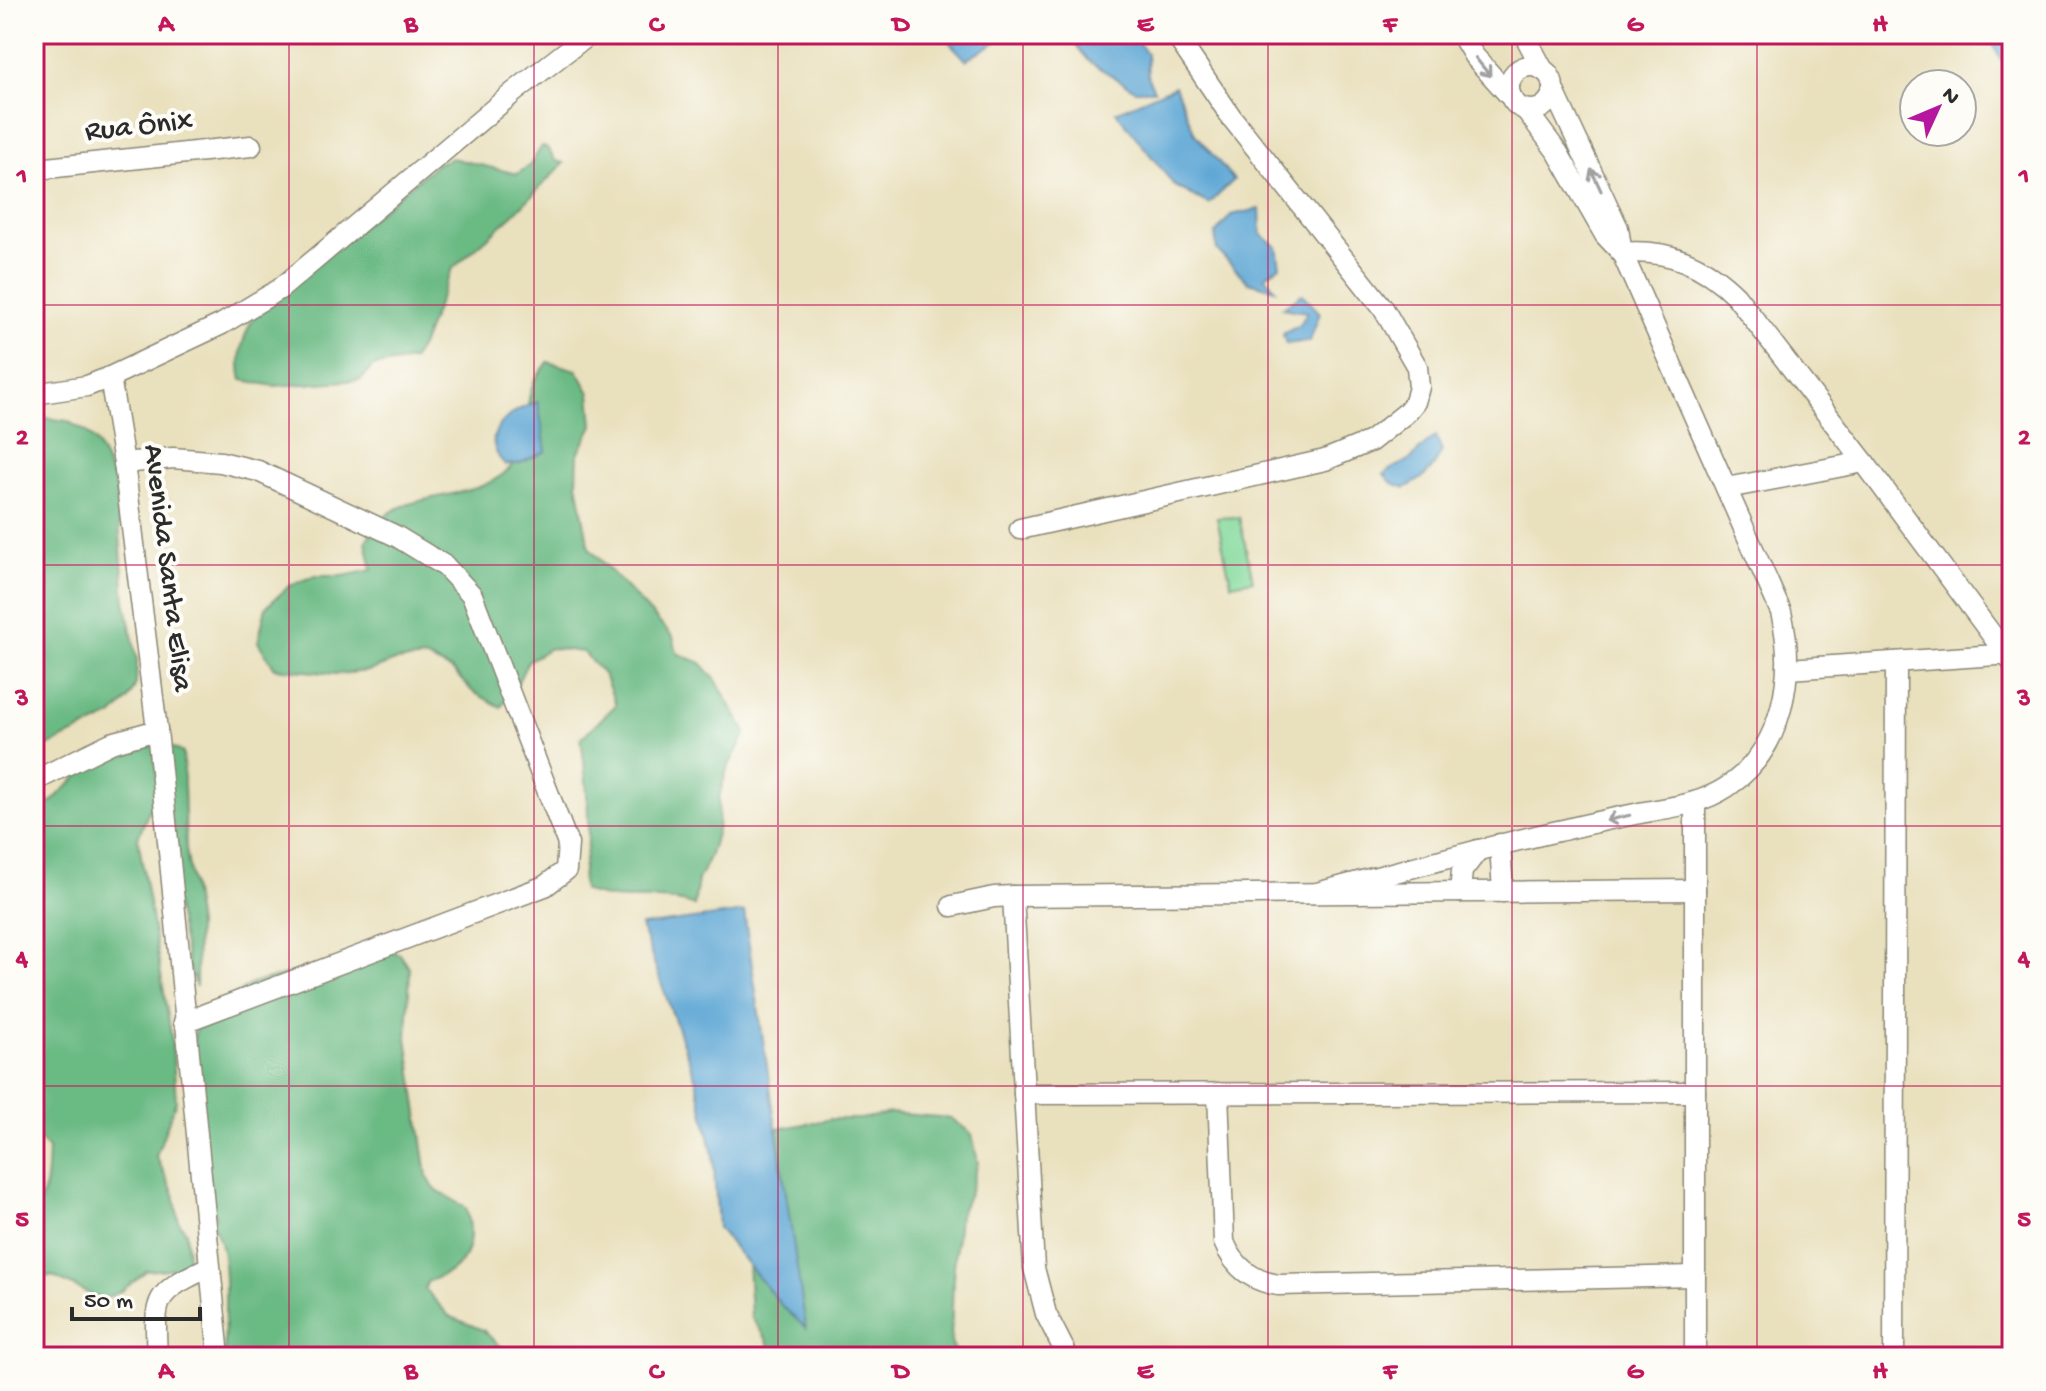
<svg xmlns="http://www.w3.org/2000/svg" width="2046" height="1391" viewBox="0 0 2046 1391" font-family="'Gochi Hand',sans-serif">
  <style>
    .green { fill: #84da9d; stroke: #588264; stroke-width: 2 }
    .forest { fill: #6bba84; stroke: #4b7258; stroke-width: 2 }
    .water { fill: #5ea7d5; stroke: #446980; stroke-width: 2 }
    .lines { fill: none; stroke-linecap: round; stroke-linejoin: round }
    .minor-casing { stroke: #8a8674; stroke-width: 23 }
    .minor { stroke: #fff; stroke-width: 20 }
    .oneway { stroke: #a0a0a0 }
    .grid { fill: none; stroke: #c2185b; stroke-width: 2; stroke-opacity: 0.55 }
    .labels { text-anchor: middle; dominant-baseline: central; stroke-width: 8; stroke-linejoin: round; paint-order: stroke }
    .street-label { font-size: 30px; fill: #2b2b2b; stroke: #fdfcf7 }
    .neatline { fill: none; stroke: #c2185b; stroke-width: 3 }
    .grid-label { font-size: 26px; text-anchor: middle; font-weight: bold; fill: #c2185b }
  </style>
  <rect width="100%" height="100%" fill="#fdfcf7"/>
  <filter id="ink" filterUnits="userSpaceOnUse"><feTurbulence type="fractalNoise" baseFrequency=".0125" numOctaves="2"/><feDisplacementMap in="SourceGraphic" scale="16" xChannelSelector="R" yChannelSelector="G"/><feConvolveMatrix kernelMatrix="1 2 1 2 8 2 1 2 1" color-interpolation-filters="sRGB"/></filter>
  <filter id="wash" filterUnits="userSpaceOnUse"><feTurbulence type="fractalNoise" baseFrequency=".006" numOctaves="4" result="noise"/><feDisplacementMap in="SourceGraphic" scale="32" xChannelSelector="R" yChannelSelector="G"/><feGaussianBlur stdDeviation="1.8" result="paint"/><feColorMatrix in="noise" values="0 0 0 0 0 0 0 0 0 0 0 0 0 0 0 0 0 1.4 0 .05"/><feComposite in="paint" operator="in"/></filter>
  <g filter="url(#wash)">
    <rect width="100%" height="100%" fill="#e9e0bd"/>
    <path class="green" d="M1239 517 1253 580 1231 584 1217 518Z"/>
    <g class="forest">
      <path d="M542 146 548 149 556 161 564 163 513 215 452 269 421 346 412 360 373 366 361 380 274 386 242 380C236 356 244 335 255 314L438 163 452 158 517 174 530 165Z"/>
      <path d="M548 362 577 370 590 393 593 425 578 454 577 483 589 548 673 637 677 653 701 663 716 680 746 733 727 769 719 797 718 826 710 855 698 880 694 906C658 891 618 907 583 890 580 870 587 859 588 840 589 805 586 773 581 738L616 705 604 675 583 652 550 648 528 661 516 686 501 707 473 692 452 670 427 658 395 661 369 671 336 674 275 668 258 642 266 607 289 586 314 576H343L372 570 366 541C370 535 374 526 380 521 411 489 475 503 509 469 535 443 521 411 534 382 537 375 544 369 548 362Z"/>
      <path d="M47 418 67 421 85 431 96 442 116 483 125 601 137 659 136 684 128 700 112 716 43 748 34 755V421Z"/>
      <path d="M139 746 171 747 183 753 186 849 197 918 196 987 188 965 154 798 138 838 172 1040 176 1101 156 1156 174 1194 179 1223 186 1231 188 1259 180 1268 146 1271 122 1291 106 1298 96 1297 52 1276 34 1277V1210C48 1195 47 1168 48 1149L34 1134V813L51 802 104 752Z"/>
      <path d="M389 951 400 954 410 969 407 1038 427 1176 434 1188 466 1208C472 1228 473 1251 456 1267 449 1274 435 1278 427 1282L425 1289 449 1316 483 1330 511 1357H225C222 1318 233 1256 212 1224L216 1216 197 1170 191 1052 197 1022 251 984 365 954Z"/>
      <path d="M890 1113 951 1118 972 1134 978 1163 970 1191 959 1216 953 1277 951 1342 958 1357H774L767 1340 751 1317 745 1205 766 1131 832 1119H861Z"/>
    </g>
    <g class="water">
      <path d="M948 34H1009L966 60 950 43Z"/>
      <path d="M1074 34H1132L1147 54 1148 78 1154 90H1135L1090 62 1072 41Z"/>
      <path d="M1986 34H2012V78Z"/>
      <path d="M1175 86 1195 134 1234 180 1209 204 1175 186 1116 112Z"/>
      <path d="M1260 209 1261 234 1277 247 1280 266 1265 276 1275 289 1248 282 1217 250 1215 234 1231 215Z"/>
      <path d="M1302 294 1320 313 1310 341 1286 344 1283 334 1300 325 1307 312 1282 308Z"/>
      <path d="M538 402 546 451 521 463 505 465C476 434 509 411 538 402Z"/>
      <path d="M1436 436 1442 451C1432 471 1424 479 1405 488L1392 483 1384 474C1392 467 1400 465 1409 460 1418 454 1423 444 1436 436Z"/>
      <path d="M744 912 806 1328 781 1305 718 1228 713 1154 696 1080 641 926Z"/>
    </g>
  </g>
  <g filter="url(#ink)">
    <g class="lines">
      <defs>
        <g id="minor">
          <path d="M1461 34 1474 56 1509 95"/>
          <path d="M1524 34 1543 70"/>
          <circle cx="1531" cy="88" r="22"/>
          <path d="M1526 110 1558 153 1605 235 1622 253"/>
          <path d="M34 164 47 168 251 146"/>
          <path d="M1622 253C1668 249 1704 264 1736 296L1864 462 2012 662"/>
          <path d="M110 377 124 463 157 730 219 1357"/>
          <path d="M34 394 87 386 110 377 222 324 280 289 514 92 589 34"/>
          <path d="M124 463 173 458 221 462 258 471 396 536 445 566 472 595 568 844 566 870 545 886 184 1022"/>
          <path d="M1727 488 1864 462"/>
          <path d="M1020 529 1325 460 1371 441 1406 413 1415 402 1419 387 1417 367 1383 308 1232 118 1175 34"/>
          <path d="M1788 669 2012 654"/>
          <path d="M34 781 111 743 157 730"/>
          <path d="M1500 844 1503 892"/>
          <path d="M1460 892 1462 871 1478 850"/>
          <path d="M1317 893C1397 872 1477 849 1558 831 1584 825 1609 819 1635 814 1668 807 1698 806 1727 787 1784 749 1796 673 1781 612L1622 253 1618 228 1553 89"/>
          <path d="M1013 896 1034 1268 1046 1314 1068 1357"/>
          <path d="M952 906 994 897 1013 896 1695 890"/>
          <path d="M1218 1093 1224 1242C1234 1267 1252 1281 1278 1285L1695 1276"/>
          <path d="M1024 1094 1695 1092"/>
          <path d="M157 1357C154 1296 154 1293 209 1267"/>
          <path d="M1695 1357V804"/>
          <path d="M1894 1357 1896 662"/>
        </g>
      </defs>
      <use href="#minor" class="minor-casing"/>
      <use href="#minor" class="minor"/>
    </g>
    <defs><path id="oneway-shaft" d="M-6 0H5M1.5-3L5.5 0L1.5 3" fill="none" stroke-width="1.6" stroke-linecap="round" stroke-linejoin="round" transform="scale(2)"/></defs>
    <g class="oneway">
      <use href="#oneway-shaft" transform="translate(1483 67) rotate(51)"/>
      <use href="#oneway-shaft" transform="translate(1596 180) rotate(-115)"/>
      <use href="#oneway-shaft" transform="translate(1618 818) rotate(167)"/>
    </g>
  </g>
  <path class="grid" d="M289 34V1357M534 34V1357M778 34V1357M1023 34V1357M1268 34V1357M1512 34V1357M1757 34V1357M34 305H2012M34 565H2012M34 826H2012M34 1086H2012"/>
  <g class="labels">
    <g class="street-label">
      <text transform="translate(139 128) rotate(-6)">Rua Ônix</text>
      <text transform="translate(166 568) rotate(83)">Avenida Santa Elisa</text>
    </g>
  </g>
  <rect width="2046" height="1391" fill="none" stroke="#fdfcf7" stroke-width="88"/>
  <g transform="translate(1938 108) rotate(46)"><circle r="38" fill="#fdfcf7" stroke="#a9a8a5" stroke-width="2"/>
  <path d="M0-6L14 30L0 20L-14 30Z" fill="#b5179e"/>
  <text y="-12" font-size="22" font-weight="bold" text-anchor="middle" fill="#2b2b2b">N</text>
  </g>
  <path d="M72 1307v12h128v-12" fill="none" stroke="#2b2b2b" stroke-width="4"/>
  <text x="84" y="1307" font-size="24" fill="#2b2b2b" stroke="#fdfcf7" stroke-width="6" paint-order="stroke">50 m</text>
  <rect x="44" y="44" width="1958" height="1303" class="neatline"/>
  <g class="grid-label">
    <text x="166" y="31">A</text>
    <text x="411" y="31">B</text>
    <text x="656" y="31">C</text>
    <text x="901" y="31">D</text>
    <text x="1145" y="31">E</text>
    <text x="1390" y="31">F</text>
    <text x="1635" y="31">G</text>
    <text x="1880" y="31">H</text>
    <text x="22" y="183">1</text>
    <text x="2024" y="183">1</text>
    <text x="22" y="444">2</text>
    <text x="2024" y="444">2</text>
    <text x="22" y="705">3</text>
    <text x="2024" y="705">3</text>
    <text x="22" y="965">4</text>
    <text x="2024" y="965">4</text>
    <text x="22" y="1226">5</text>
    <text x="2024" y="1226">5</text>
    <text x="166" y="1378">A</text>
    <text x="411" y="1378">B</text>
    <text x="656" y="1378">C</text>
    <text x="901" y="1378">D</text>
    <text x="1145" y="1378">E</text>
    <text x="1390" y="1378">F</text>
    <text x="1635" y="1378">G</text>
    <text x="1880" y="1378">H</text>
  </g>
</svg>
